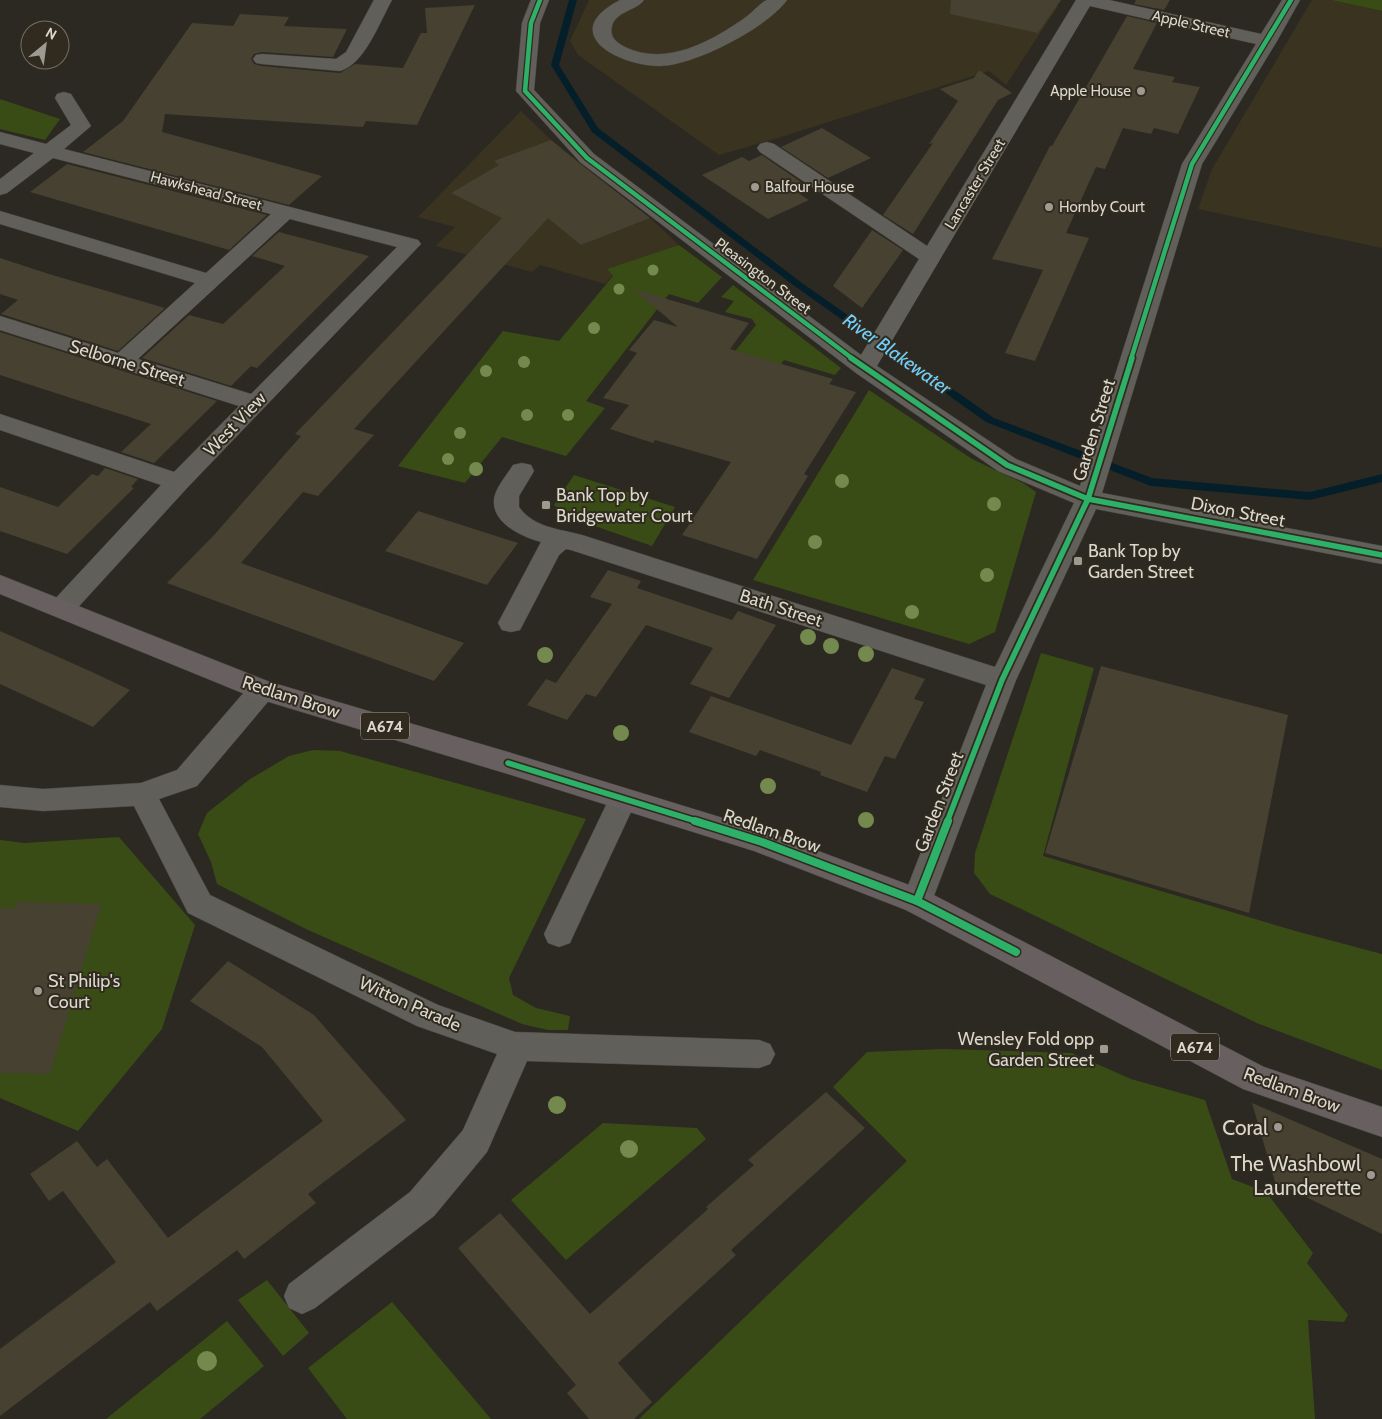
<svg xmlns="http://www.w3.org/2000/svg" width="1382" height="1419" viewBox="0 0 1382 1419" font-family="Cabin,sans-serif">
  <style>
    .built { fill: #393320 }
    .green { fill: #394c15 }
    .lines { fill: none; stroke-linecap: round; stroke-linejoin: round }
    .stream { fill: #051f2a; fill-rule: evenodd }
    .building { fill: #464131 }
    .minor-casing { stroke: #47453f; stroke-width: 1 }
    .major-casing { stroke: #47453f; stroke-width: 1 }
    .minor { fill: #615f59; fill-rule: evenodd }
    .major { fill: #686060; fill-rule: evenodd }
    .cycleway-far2-casing { stroke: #302b1e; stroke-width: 7 }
    .cycleway-far1-casing { stroke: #302b1e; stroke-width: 9 }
    .cycleway-casing { stroke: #302b1e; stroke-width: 11 }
    .cycleway-far2 { stroke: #2db169; stroke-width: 4.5 }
    .cycleway-far1 { stroke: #2db169; stroke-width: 5.5 }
    .cycleway { stroke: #2db169; stroke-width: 8 }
    .tree { fill: #73894d }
    .poi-dot { fill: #9d9a92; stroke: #302b1e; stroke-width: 2 }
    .labels { text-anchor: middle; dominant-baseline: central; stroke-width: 4; stroke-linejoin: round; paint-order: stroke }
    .far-street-label { font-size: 15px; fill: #dad7cf; stroke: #302b1e }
    .far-poi-label { font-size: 15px; fill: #dad7cf; stroke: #302b1e; text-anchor: start }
    .shield { fill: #302b1e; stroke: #a7a39a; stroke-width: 1 }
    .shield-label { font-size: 16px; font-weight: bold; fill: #dad7cf }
    .street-label { font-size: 18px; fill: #dad7cf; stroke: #302b1e }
    .poi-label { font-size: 18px; fill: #dad7cf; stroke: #302b1e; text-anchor: start }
    .water-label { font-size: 19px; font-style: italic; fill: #70cefd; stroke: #302b1e }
    .near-poi-label { font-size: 21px; fill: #dad7cf; stroke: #302b1e; text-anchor: end }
  </style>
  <rect width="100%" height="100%" fill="#2c2922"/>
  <g class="built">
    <path d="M589 0H1031L1058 6 1006 85 989 71 778 138 719 155 578 55 570 41Z"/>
    <path d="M1312 0H1331L1382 11V248L1198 209 1212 169Z"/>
    <path d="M521 111 551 140 650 218 679 245 607 269 613 275 605 284 540 265 532 272 435 246 455 227 418 217Z"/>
  </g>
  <g class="green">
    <path d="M1331 0H1382V11Z"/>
    <path d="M0 99 60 119 45 140 0 129Z"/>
    <path d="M679 245 722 277 698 303 669 294 586 401 605 408 566 456 502 437 465 483 398 466 503 331 559 341 613 276 607 269Z"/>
    <path d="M733 285 841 368 835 375 784 360 752 406 713 379 756 325 752 319 725 312 734 301 721 297Z"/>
    <path d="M869 390 972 459 1023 483 1036 492 995 632 969 644 753 580Z"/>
    <path d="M574 475 675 507 652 546 569 517 554 505Z"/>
    <path d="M1041 653 1094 668 1043 856 1299 932 1382 954V1070L1259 1024 990 894 974 873 975 853Z"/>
    <path d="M313 750 340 751 586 819 509 978 513 995 536 1008 570 1016 568 1030H548L522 1024 308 930 217 884 211 862 198 834 207 813 250 779 289 756Z"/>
    <path d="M119 837 195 925 162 1029 78 1131 0 1098V840L24 843Z"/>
    <path d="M944 1049 1072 1053 1131 1079 1205 1100 1232 1179 1266 1192 1313 1253 1307 1263 1348 1315 1344 1322 1308 1320 1315 1419H639L907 1161 833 1087 867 1052Z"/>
    <path d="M603 1123 697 1128 706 1139 566 1260 511 1200Z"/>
    <path d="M267 1280 309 1333 283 1356 238 1300Z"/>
    <path d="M392 1302 491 1419H347L308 1368Z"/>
    <path d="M227 1321 264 1366 200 1419H106Z"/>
  </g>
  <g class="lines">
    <path class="stream" d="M569 0H577L559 65 598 128 802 283 994 418 1152 478 1310 492 1382 474V482L1310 500 1151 486 986 422 796 287 592 132 551 65Z"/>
  </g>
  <g class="building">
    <path d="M951 0H1061L1038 33 950 14Z"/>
    <path d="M1136 0H1170L1164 10 1134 4Z"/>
    <path d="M475 5 417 125 366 121 363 127 165 114 162 132 322 176 289 205 83 152 123 121 192 23 233 26 240 14 289 17 284 26 347 29 333 57 262 52 254 54 251 59 254 64 262 66 340 73 355 64 403 68 421 33H427L425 8Z"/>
    <path d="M1127 16 1157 23 1133 69 1175 77 1172 82 1200 87 1178 134 1154 128 1151 134 1123 128 1105 169 1096 167 1066 233 1089 238 1035 361 1005 353 1043 270 992 259 1050 146H1052Z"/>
    <path d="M979 70 1012 93 998 100 913 234 883 215 933 143 929 144 958 101 940 89 974 78Z"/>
    <path d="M822 128 871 158 828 178 781 147Z"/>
    <path d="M551 140 579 163 650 218 581 245 548 218 354 429 374 435 318 496 303 492 241 563 464 643 434 681 167 583 215 534 301 436 295 434 502 218 451 193 499 165 494 161Z"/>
    <path d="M762 155 808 187 797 192 809 200 768 219 702 175 742 157 749 161Z"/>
    <path d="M67 164 267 215 229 250 30 192Z"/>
    <path d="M872 230 903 250 862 308 833 286Z"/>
    <path d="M279 232 369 256 257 368 251 366 231 386 142 358 189 315 223 324 285 266 252 256Z"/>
    <path d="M0 258 49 274 165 308 118 351 1 314 18 300 0 294Z"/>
    <path d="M633 289 749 323 730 349 833 379 829 384 856 392 804 474 808 476 757 559 682 535 731 462 655 440 653 443 610 429 629 405 603 398 637 353 629 350 654 320 678 327Z"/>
    <path d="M0 332 217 401 154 463 121 452 151 424 0 375Z"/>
    <path d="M105 468 138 479 131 487 134 488 67 554 0 531V487L58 507 92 474 98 476Z"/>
    <path d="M418 511 518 543 487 585 385 551Z"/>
    <path d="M608 570 641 581 637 588 732 620 738 611 776 625 729 698 690 684 713 648 646 625 596 697 586 694 567 720 527 705 546 679 556 683 612 604 590 597Z"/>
    <path d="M0 631 92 672 130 690 93 727 0 684Z"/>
    <path d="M1101 666 1288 715 1249 913 1045 853Z"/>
    <path d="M892 668 925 679 914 699 924 702 895 759 885 756 867 792 820 775 821 772 760 750 756 756 689 732 711 696 851 745Z"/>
    <path d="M16 902 101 904 50 1074 0 1073V908L14 909Z"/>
    <path d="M228 961 314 1015 406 1120 308 1194 316 1203 244 1259 237 1250 157 1311 150 1302 0 1416V1349L116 1262 63 1191 49 1201 30 1174 77 1141 97 1167 107 1159 168 1238 323 1121 262 1047 190 1001Z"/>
    <path d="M826 1092 865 1128 731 1250 736 1255 618 1363 652 1402 634 1419H589L567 1393 576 1385 458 1248 500 1213 590 1314 708 1209 706 1207 754 1165 748 1160Z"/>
    <path d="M1252 1103 1382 1159V1234L1275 1182Z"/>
  </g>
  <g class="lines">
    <defs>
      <g id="minor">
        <path d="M374 0H392C380 21 365 64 340 71L262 64 256 63 253 59 256 55 262 54 336 59 346 52Z"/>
        <path d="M531 0H549L540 23 534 90 594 154 861 355 919 259 760 152 757 148 760 144 767 142 774 144 927 246 1076 0H1109L1261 34 1282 0H1300L1277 41 1202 164 1102 493 1382 546V564L1096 509 1016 680 932 901 928 910 917 914 906 910 902 901 986 685 571 550 566 549 559 555 520 630 511 632 502 630 498 623 541 542C522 537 492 523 494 500 495 488 507 475 513 465L522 463 531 465 534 471 519 496V507C534 528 560 529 582 535L995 667 1074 503 998 471 856 373 580 162 516 91 522 23ZM1090 6 1256 44 1182 164 1080 486 1016 459 877 366Z"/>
        <path d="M620 0H644C636 11 616 11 612 26 609 37 617 43 625 47 667 67 712 41 746 17 753 12 760 3 767 0 772 0 781 0 787 0 767 28 693 66 659 66 617 65 557 33 620 0Z"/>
        <path d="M64 92 71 94 91 126 64 149 418 240 421 244 187 488 71 615 62 617 53 615 49 608 53 601 161 485 0 430V414L174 472 239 406 0 330V316L118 353 195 283 0 224V211L206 273 271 214 53 158 7 193 0 195V179L34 153 0 144V132L46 144 71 125 55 98 57 94ZM290 219 397 247 251 394 138 359Z"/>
        <path d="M262 680 272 683 276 690 272 697 197 786 159 799 210 895 438 1005 515 1032 759 1040 770 1044 775 1054 770 1064 759 1068 527 1061 487 1152 434 1216 315 1308 302 1314 289 1308 284 1296 289 1284 410 1192 463 1130 497 1054 417 1026 188 913 134 806 43 811 0 807V785L43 789 141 783 177 770 252 683Z"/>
        <path d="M623 788 633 791 637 799 574 934 570 943 559 947 548 943 544 934 609 799 613 791Z"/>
      </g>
      <path id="major" d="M0 575 270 682 508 752 762 830 928 892 1264 1067 1382 1107V1137L1243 1089 906 910 754 851 508 774 252 697 0 594Z"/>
    </defs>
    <use href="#minor" class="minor-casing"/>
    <use href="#major" class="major-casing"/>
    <use href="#minor" class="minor"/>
    <use href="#major" class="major"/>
    <defs>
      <g id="cycleway-far2">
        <path d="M540 0 531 23 525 91 587 158 853 359"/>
        <path d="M1131 359 1192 164 1291 0"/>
      </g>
      <g id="cycleway-far1">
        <path d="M851 358 1007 465 1088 499 1382 555"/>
        <path d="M508 763 699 822"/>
        <path d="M947 822 1002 680 1088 499 1132 358"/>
      </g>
      <g id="cycleway">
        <path d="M695 821 762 842 917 901 1016 952"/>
        <path d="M917 901 948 821"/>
      </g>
    </defs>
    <use href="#cycleway-far2" class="cycleway-far2-casing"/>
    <use href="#cycleway-far1" class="cycleway-far1-casing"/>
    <use href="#cycleway" class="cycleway-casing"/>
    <use href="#cycleway-far2" class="cycleway-far2"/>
    <use href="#cycleway-far1" class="cycleway-far1"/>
    <use href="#cycleway" class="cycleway"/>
  </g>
  <g class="tree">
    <circle cx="653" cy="270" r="5.5"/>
    <circle cx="619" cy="289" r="5.5"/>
    <circle cx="594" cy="328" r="6"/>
    <circle cx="524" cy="362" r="6"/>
    <circle cx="486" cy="371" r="6"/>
    <circle cx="527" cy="415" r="6"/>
    <circle cx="568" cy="415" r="6"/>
    <circle cx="460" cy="433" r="6"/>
    <circle cx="448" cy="459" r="6"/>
    <circle cx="476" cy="469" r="7"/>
    <circle cx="842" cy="481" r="7"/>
    <circle cx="994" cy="504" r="7"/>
    <circle cx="815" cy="542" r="7"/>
    <circle cx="987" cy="575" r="7"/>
    <circle cx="912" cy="612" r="7"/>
    <circle cx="808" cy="637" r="8"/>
    <circle cx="831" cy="646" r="8"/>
    <circle cx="866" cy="654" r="8"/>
    <circle cx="545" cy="655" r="8"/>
    <circle cx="621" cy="733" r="8"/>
    <circle cx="768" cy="786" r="8"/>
    <circle cx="866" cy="820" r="8"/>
    <circle cx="557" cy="1105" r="9"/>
    <circle cx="629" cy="1149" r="9"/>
    <circle cx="207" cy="1361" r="10"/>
  </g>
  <g class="poi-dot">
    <circle cx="1141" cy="91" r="5"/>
    <circle cx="755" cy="187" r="5"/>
    <circle cx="1049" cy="207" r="5"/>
    <rect x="541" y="500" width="10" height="10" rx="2.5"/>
    <rect x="1073" y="556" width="10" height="10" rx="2.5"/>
    <circle cx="38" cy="991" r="5"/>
    <rect x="1099" y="1044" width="10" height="10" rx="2.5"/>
    <circle cx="1278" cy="1127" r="5"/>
    <circle cx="1371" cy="1175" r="5"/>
  </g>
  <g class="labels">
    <g class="far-street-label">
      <text transform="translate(1191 24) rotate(13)">Apple Street</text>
      <text transform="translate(975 184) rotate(-59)">Lancaster Street</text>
      <text transform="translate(206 191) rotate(15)">Hawkshead Street</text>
      <text transform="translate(763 276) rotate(37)">Pleasington Street</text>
    </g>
    <g class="far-poi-label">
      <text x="1131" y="91" text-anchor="end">Apple House</text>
      <text x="765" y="187">Balfour House</text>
      <text x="1059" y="207">Hornby Court</text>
    </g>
    <g class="shield">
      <rect x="361" y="712.5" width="48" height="27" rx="4"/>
      <rect x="1171" y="1033.5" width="48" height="27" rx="4"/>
    </g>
    <g class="shield-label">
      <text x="385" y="726">A674</text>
      <text x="1195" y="1047">A674</text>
    </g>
    <g class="street-label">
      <text transform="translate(127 363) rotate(17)">Selborne Street</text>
      <text transform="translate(235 424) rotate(-46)">West View</text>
      <text transform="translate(1094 430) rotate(-73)">Garden Street</text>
      <text transform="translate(1238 512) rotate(11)">Dixon Street</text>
      <text transform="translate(781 608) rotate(18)">Bath Street</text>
      <text transform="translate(291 697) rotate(18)">Redlam Brow</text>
      <text transform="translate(939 802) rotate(-69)">Garden Street</text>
      <text transform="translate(772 831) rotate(19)">Redlam Brow</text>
      <text transform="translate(410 1004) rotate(24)">Witton Parade</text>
      <text transform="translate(1292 1090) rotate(20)">Redlam Brow</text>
    </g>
    <g class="poi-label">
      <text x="556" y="495">Bank Top by<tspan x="556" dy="21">Bridgewater Court</tspan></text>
      <text x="1088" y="551">Bank Top by<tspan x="1088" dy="21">Garden Street</tspan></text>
      <text x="48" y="981">St Philip's<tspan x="48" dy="21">Court</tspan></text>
      <text x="1094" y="1039" text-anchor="end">Wensley Fold opp<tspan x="1094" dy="21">Garden Street</tspan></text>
    </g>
    <g class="water-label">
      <text transform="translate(897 354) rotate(35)">River Blakewater</text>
    </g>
    <g class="near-poi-label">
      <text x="1268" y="1127">Coral</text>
      <text x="1361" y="1163">The Washbowl<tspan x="1361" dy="24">Launderette</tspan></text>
    </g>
  </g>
  <g transform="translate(45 45) rotate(29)"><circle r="24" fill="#302b1e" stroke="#747065"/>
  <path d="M0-4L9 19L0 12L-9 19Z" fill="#9d9a92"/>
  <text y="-8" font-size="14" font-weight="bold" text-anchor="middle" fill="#dad7cf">N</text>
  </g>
</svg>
